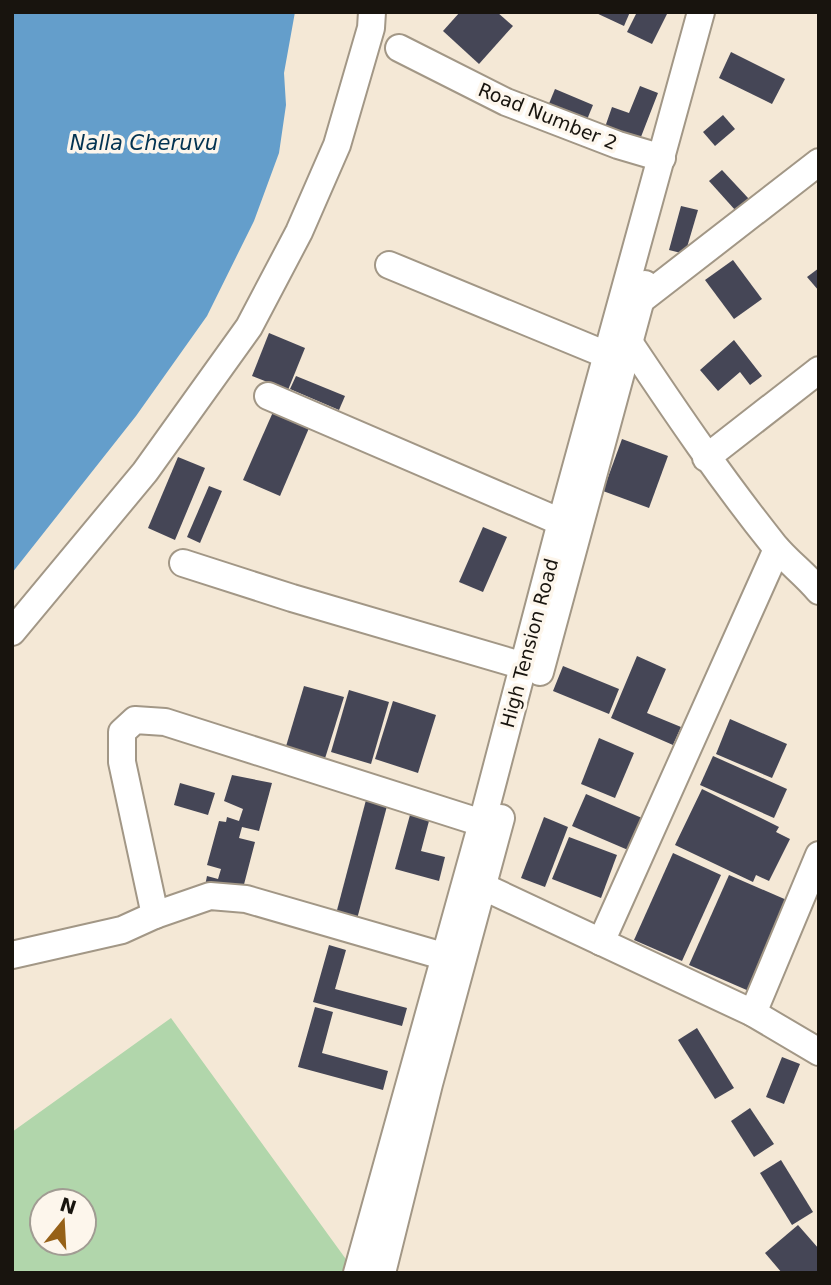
<svg xmlns="http://www.w3.org/2000/svg" width="831" height="1285" viewBox="0 0 831 1285" font-family="'DejaVu Sans',sans-serif">
  <style>
    .green { fill: #b1d6ab; fill-rule: evenodd }
    .water { fill: #649ecb }
    .building { fill: #454656 }
    .lines { fill: none; stroke-linecap: round; stroke-linejoin: round }
    .street-casing { stroke: #a29786; stroke-width: 30 }
    .street { stroke: #fff; stroke-width: 26 }
    .labels { text-anchor: middle; dominant-baseline: central; stroke-width: 7; stroke-linejoin: round; paint-order: stroke }
    .street-label { font-size: 19px; fill: #18140e; stroke: #fdf6ec }
    .water-label { font-size: 21px; font-style: italic; fill: #033351; stroke: #fdf6ec }
  </style>
  <rect width="100%" height="100%" fill="#f4e8d6"/>
  <path class="green" d="M171 1018 356 1273H12V1132ZM42 1201H84V1243H42Z"/>
  <path class="water" d="M12 12H295L284 73 286 105 279 153 254 221 207 316 136 416 12 573Z"/>
  <g class="building">
    <path d="M460 12H497L513 26 479 64 443 31Z"/>
    <path d="M594 12H630L624 26Z"/>
    <path d="M637 12H668L652 44 627 32Z"/>
    <path d="M731 52 785 79 772 104 719 78Z"/>
    <path d="M640 86 658 93 639 142 604 130 612 107 629 113Z"/>
    <path d="M555 89 593 105 586 122 548 106Z"/>
    <path d="M723 115 735 129 715 146 703 132Z"/>
    <path d="M722 170 749 199 736 211 709 181Z"/>
    <path d="M681 206 698 210 685 254 669 250Z"/>
    <path d="M733 260 762 299 734 319 705 280Z"/>
    <path d="M819 268V291L807 277Z"/>
    <path d="M269 333 305 348 288 390 252 376Z"/>
    <path d="M734 340 762 376 750 385 740 372 718 391 700 370Z"/>
    <path d="M296 376 345 396 339 410 290 389Z"/>
    <path d="M273 412 309 428 280 496 243 480Z"/>
    <path d="M622 439 668 456 649 508 603 491Z"/>
    <path d="M178 457 205 468 175 540 148 528Z"/>
    <path d="M209 486 222 491 200 543 187 537Z"/>
    <path d="M483 527 507 537 483 592 459 582Z"/>
    <path d="M637 656 666 669 647 713 681 727 673 745 611 718Z"/>
    <path d="M563 666 619 689 609 714 553 691Z"/>
    <path d="M304 686 344 697 323 765 284 753Z"/>
    <path d="M349 690 389 702 371 764 331 752Z"/>
    <path d="M393 701 436 715 418 773 375 759Z"/>
    <path d="M730 719 787 744 772 778 716 754Z"/>
    <path d="M599 738 634 753 615 798 581 784Z"/>
    <path d="M713 756 787 789 774 818 700 785Z"/>
    <path d="M232 775 272 783 259 831 242 827 239 838 255 842 241 896 205 886 207 876 218 879 221 869 207 865 219 821 226 822 227 817 239 821 243 809 224 801Z"/>
    <path d="M180 783 215 793 208 815 174 805Z"/>
    <path d="M702 789 779 827 776 832 790 839 769 881 756 875 753 882 675 845Z"/>
    <path d="M586 794 642 818 628 850 572 826Z"/>
    <path d="M366 800 387 806 357 919 336 914Z"/>
    <path d="M410 815 429 821 421 851 445 857 439 881 395 869Z"/>
    <path d="M544 817 568 827 545 887 521 878Z"/>
    <path d="M569 837 617 855 601 898 552 879Z"/>
    <path d="M673 853 721 875 682 961 634 940Z"/>
    <path d="M729 875 789 901 749 991 689 965Z"/>
    <path d="M329 945 346 950 335 989 407 1008 402 1026 313 1002Z"/>
    <path d="M315 1007 333 1012 322 1053 388 1071 383 1090 298 1067Z"/>
    <path d="M697 1028 734 1088 715 1099 678 1040Z"/>
    <path d="M782 1057 800 1064 784 1104 766 1097Z"/>
    <path d="M750 1108 774 1144 754 1157 731 1121Z"/>
    <path d="M781 1160 813 1212 792 1225 760 1173Z"/>
    <path d="M798 1225 819 1249V1273H782L765 1253Z"/>
  </g>
  <g class="lines">
    <defs>
      <g id="street">
        <path d="M399 48 506 102 618 145 662 158"/>
        <path d="M389 265 607 355 624 360"/>
        <path d="M641 300 819 162"/>
        <path d="M631 345C677 414 722 480 774 545 788 562 805 574 819 591"/>
        <path d="M268 396 561 522"/>
        <path d="M706 458 819 370"/>
        <path d="M183 563 292 598 524 666"/>
        <path d="M12 632 145 472 249 327 299 232 337 145 371 28 372 12"/>
        <path d="M540 672 645 284"/>
        <path d="M484 887 753 1013 819 1052"/>
        <path d="M155 915 122 762V732L135 720 165 722 482 823"/>
        <path d="M601 942 777 549"/>
        <path d="M12 955 122 930 155 915 210 896 246 899 443 956"/>
        <path d="M753 1013 819 855"/>
        <path d="M357 1273 482 823 561 522 701 12"/>
        <path d="M382 1273 429 1084 501 818"/>
      </g>
    </defs>
    <use href="#street" class="street-casing"/>
    <use href="#street" class="street"/>
  </g>
  <g class="labels">
    <g class="street-label">
      <text transform="translate(548 116) rotate(22)">Road Number 2</text>
      <text transform="translate(529 643) rotate(-75)">High Tension Road</text>
    </g>
    <g class="water-label">
      <text x="144" y="143">Nalla Cheruvu</text>
    </g>
  </g>
  <rect width="831" height="1285" fill="none" stroke="#18140e" stroke-width="28"/>
  <g transform="translate(63 1222) rotate(18)"><circle r="33" fill="#fdf6ec" stroke="#a19c93" stroke-width="2"/>
  <path d="M0-5L12 26L0 18L-12 26Z" fill="#966118"/>
  <text y="-10" font-size="19" font-weight="bold" text-anchor="middle" fill="#18140e">N</text>
  </g>
</svg>
